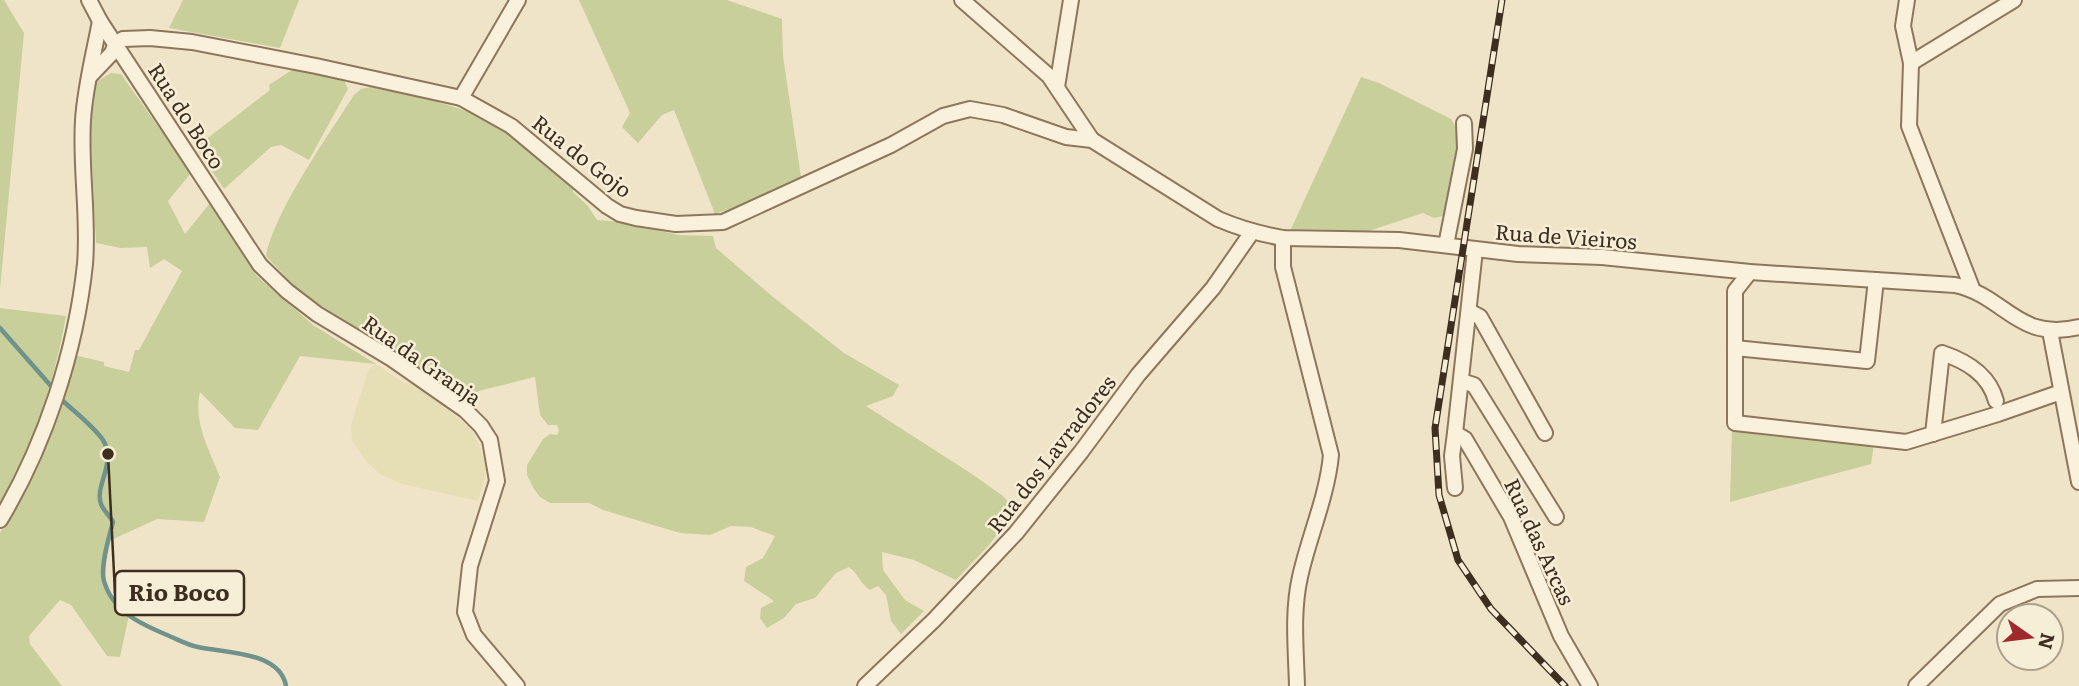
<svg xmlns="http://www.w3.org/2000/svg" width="2079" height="686" viewBox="0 0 2079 686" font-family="Literata,serif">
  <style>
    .farmland { fill: #e6deb5 }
    .green { fill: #c9cf9b }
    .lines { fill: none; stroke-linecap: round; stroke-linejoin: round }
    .stream { stroke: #6f938a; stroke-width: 4.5 }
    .minor-casing { stroke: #8d765c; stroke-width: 18 }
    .minor { stroke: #faf1dc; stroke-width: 14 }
    .rail-casing { stroke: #3d2e20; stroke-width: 7 }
    .rail { stroke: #f7eed8; stroke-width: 4.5; stroke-dasharray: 13; stroke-linecap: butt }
    .labels { text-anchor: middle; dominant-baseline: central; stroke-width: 5; stroke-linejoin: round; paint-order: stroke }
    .street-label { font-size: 21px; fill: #3d2e20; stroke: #f7eed8 }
    .leader { fill: none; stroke: #3d2e20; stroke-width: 2.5 }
    .callout-dot { fill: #3d2e20; stroke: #f7eed8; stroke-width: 2.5 }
    .callout { fill: #f7eed8; stroke: #3d2e20; stroke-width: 2.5 }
    .callout-label { font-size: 23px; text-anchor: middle; font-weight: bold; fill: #3d2e20 }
  </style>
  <rect width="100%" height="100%" fill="#f0e4c8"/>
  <path class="farmland" d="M376 364 404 383 415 384 432 396 473 431 485 461 486 475 478 501 402 484 380 474 366 461 352 440 351 425 366 377 370 368Z"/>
  <g class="green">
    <path d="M0 0H4L24 33 0 289Z"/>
    <path d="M183 0H299L280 48 169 28Z"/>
    <path d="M579 0H727L782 19 783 56 801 177 764 197 715 214 674 110 662 115 638 143 622 127 630 113Z"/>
    <path d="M295 68 343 78 348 89 309 160 281 145 271 147 224 189 196 147 270 90 269 85Z"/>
    <path d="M111 73 121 74 191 173 168 201 185 234 210 203 257 276 313 325 376 364 300 356 258 430 235 428 200 392C193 422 209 450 220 477L204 522 157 519 107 542C104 577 100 591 129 615L120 657 107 656 71 605 60 600 29 636 30 644 62 686H0V533L39 464 67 388 74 355 104 362V366L129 372 135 350H139L182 271 164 259 150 268 147 247 121 248 96 243 90 127 96 82Z"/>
    <path d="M1361 77 1379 83 1451 119C1470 145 1453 185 1447 215L1434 218 1423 213 1369 231 1291 229Z"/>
    <path d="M376 86 394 88 473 113 496 124 540 157 573 187V192L588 206 597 220 621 222 679 235 713 236 716 248 773 297 844 353 899 385 893 396 866 406 972 474 1003 496 1016 511 989 545 956 580 914 560 882 552 883 570 905 600 924 611 901 634 891 621 886 595 878 586 870 590C860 584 859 574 849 567L836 573 815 598 796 604 784 618 767 628 760 618 761 608 774 601 744 581 746 567 763 558 775 536 751 527 731 526 710 535 680 533 603 510 589 503H550L540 497 534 489 527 475V465L543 439 550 434 557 435 559 431 557 425H548L540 415 535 377 479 391 467 400 317 303 295 287 266 256C275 210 328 136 354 95L361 89Z"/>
    <path d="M0 308 66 316C53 388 34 442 0 506Z"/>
    <path d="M1732 427 1874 444 1871 464 1730 502Z"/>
  </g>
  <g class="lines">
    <g class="stream">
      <path d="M0 328 51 386"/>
      <path d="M63 401C76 413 93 426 103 440 117 463 94 486 101 504 103 510 110 516 113 522 109 537 100 567 104 581 113 612 141 624 167 635 177 639 187 645 198 647 224 653 280 651 286 686"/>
    </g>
    <defs>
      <g id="minor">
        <path d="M89 0 100 21 260 265 287 291 317 314 392 359 465 410 481 426 490 440 497 481 470 566 465 612 474 635 517 686"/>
        <path d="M962 0 1049 76 1092 140"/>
        <path d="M1907 0 1903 26 1911 63 1909 126 1972 288"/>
        <path d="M1911 63 2014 0"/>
        <path d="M90 76 112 53 116 43 123 39 150 38 192 42 316 66 461 98 511 126 607 206 620 214 636 218 676 224 723 222 891 145 943 116 970 109 1003 115 1066 137 1092 140 1218 219C1239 228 1260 234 1283 238L1399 240 1518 254 1602 257 1750 272 1955 285C2006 296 2017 342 2079 327"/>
        <path d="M1057 87 1071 0"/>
        <path d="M461 98 518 0"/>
        <path d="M1283 238V267L1331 455C1327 497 1309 536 1300 577 1292 612 1296 650 1297 686"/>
        <path d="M1446 245 1465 149 1464 123"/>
        <path d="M1475 250 1455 433 1465 439 1511 517 1561 636 1590 686"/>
        <path d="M1750 272 1735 291V423L1906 442 1998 414 2061 392"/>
        <path d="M1469 311 1480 317 1545 433"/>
        <path d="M2050 331 2079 482"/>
        <path d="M1735 348 1867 361 1876 280"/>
        <path d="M1461 381 1474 385 1556 517"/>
        <path d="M1933 434 1942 353C1966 361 1989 374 1996 401"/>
        <path d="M1455 488 1452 456 1455 433"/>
        <path d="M0 520C45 445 76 351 85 264 89 216 80 168 83 120 85 87 94 53 100 21"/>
        <path d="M865 686 934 620 1016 533 1081 452 1138 375 1213 288 1252 232"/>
        <path d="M1916 686 2000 604 2037 589 2079 588"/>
      </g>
    </defs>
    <use href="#minor" class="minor-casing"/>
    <use href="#minor" class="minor"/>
    <defs>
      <path id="rail" d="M1502 0 1435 428 1439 495 1458 560 1491 609 1565 686"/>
    </defs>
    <use href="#rail" class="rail-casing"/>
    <use href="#rail" class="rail"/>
  </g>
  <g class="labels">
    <g class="street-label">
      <text transform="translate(188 115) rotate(57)">Rua do Boco</text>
      <text transform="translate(583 155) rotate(38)">Rua do Gojo</text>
      <text transform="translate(1566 235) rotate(4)">Rua de Vieiros</text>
      <text transform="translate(423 359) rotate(35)">Rua da Granja</text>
      <text transform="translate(1050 453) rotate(-52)">Rua dos Lavradores</text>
      <text transform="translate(1541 541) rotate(65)">Rua das Arcas</text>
    </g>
  </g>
  <path class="leader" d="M108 454L115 593"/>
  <circle class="callout-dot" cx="108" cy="454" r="7"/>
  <rect class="callout" x="115" y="571" width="129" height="44" rx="7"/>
  <g class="callout-label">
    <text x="179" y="601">Rio Boco</text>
  </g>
  <g transform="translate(2030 637) rotate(104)"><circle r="33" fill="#f7eed8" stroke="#ada18e" stroke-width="2"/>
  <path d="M0-5L12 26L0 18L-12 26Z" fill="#9e2a2b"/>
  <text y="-10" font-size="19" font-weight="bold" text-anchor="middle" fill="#3d2e20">N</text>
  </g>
</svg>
